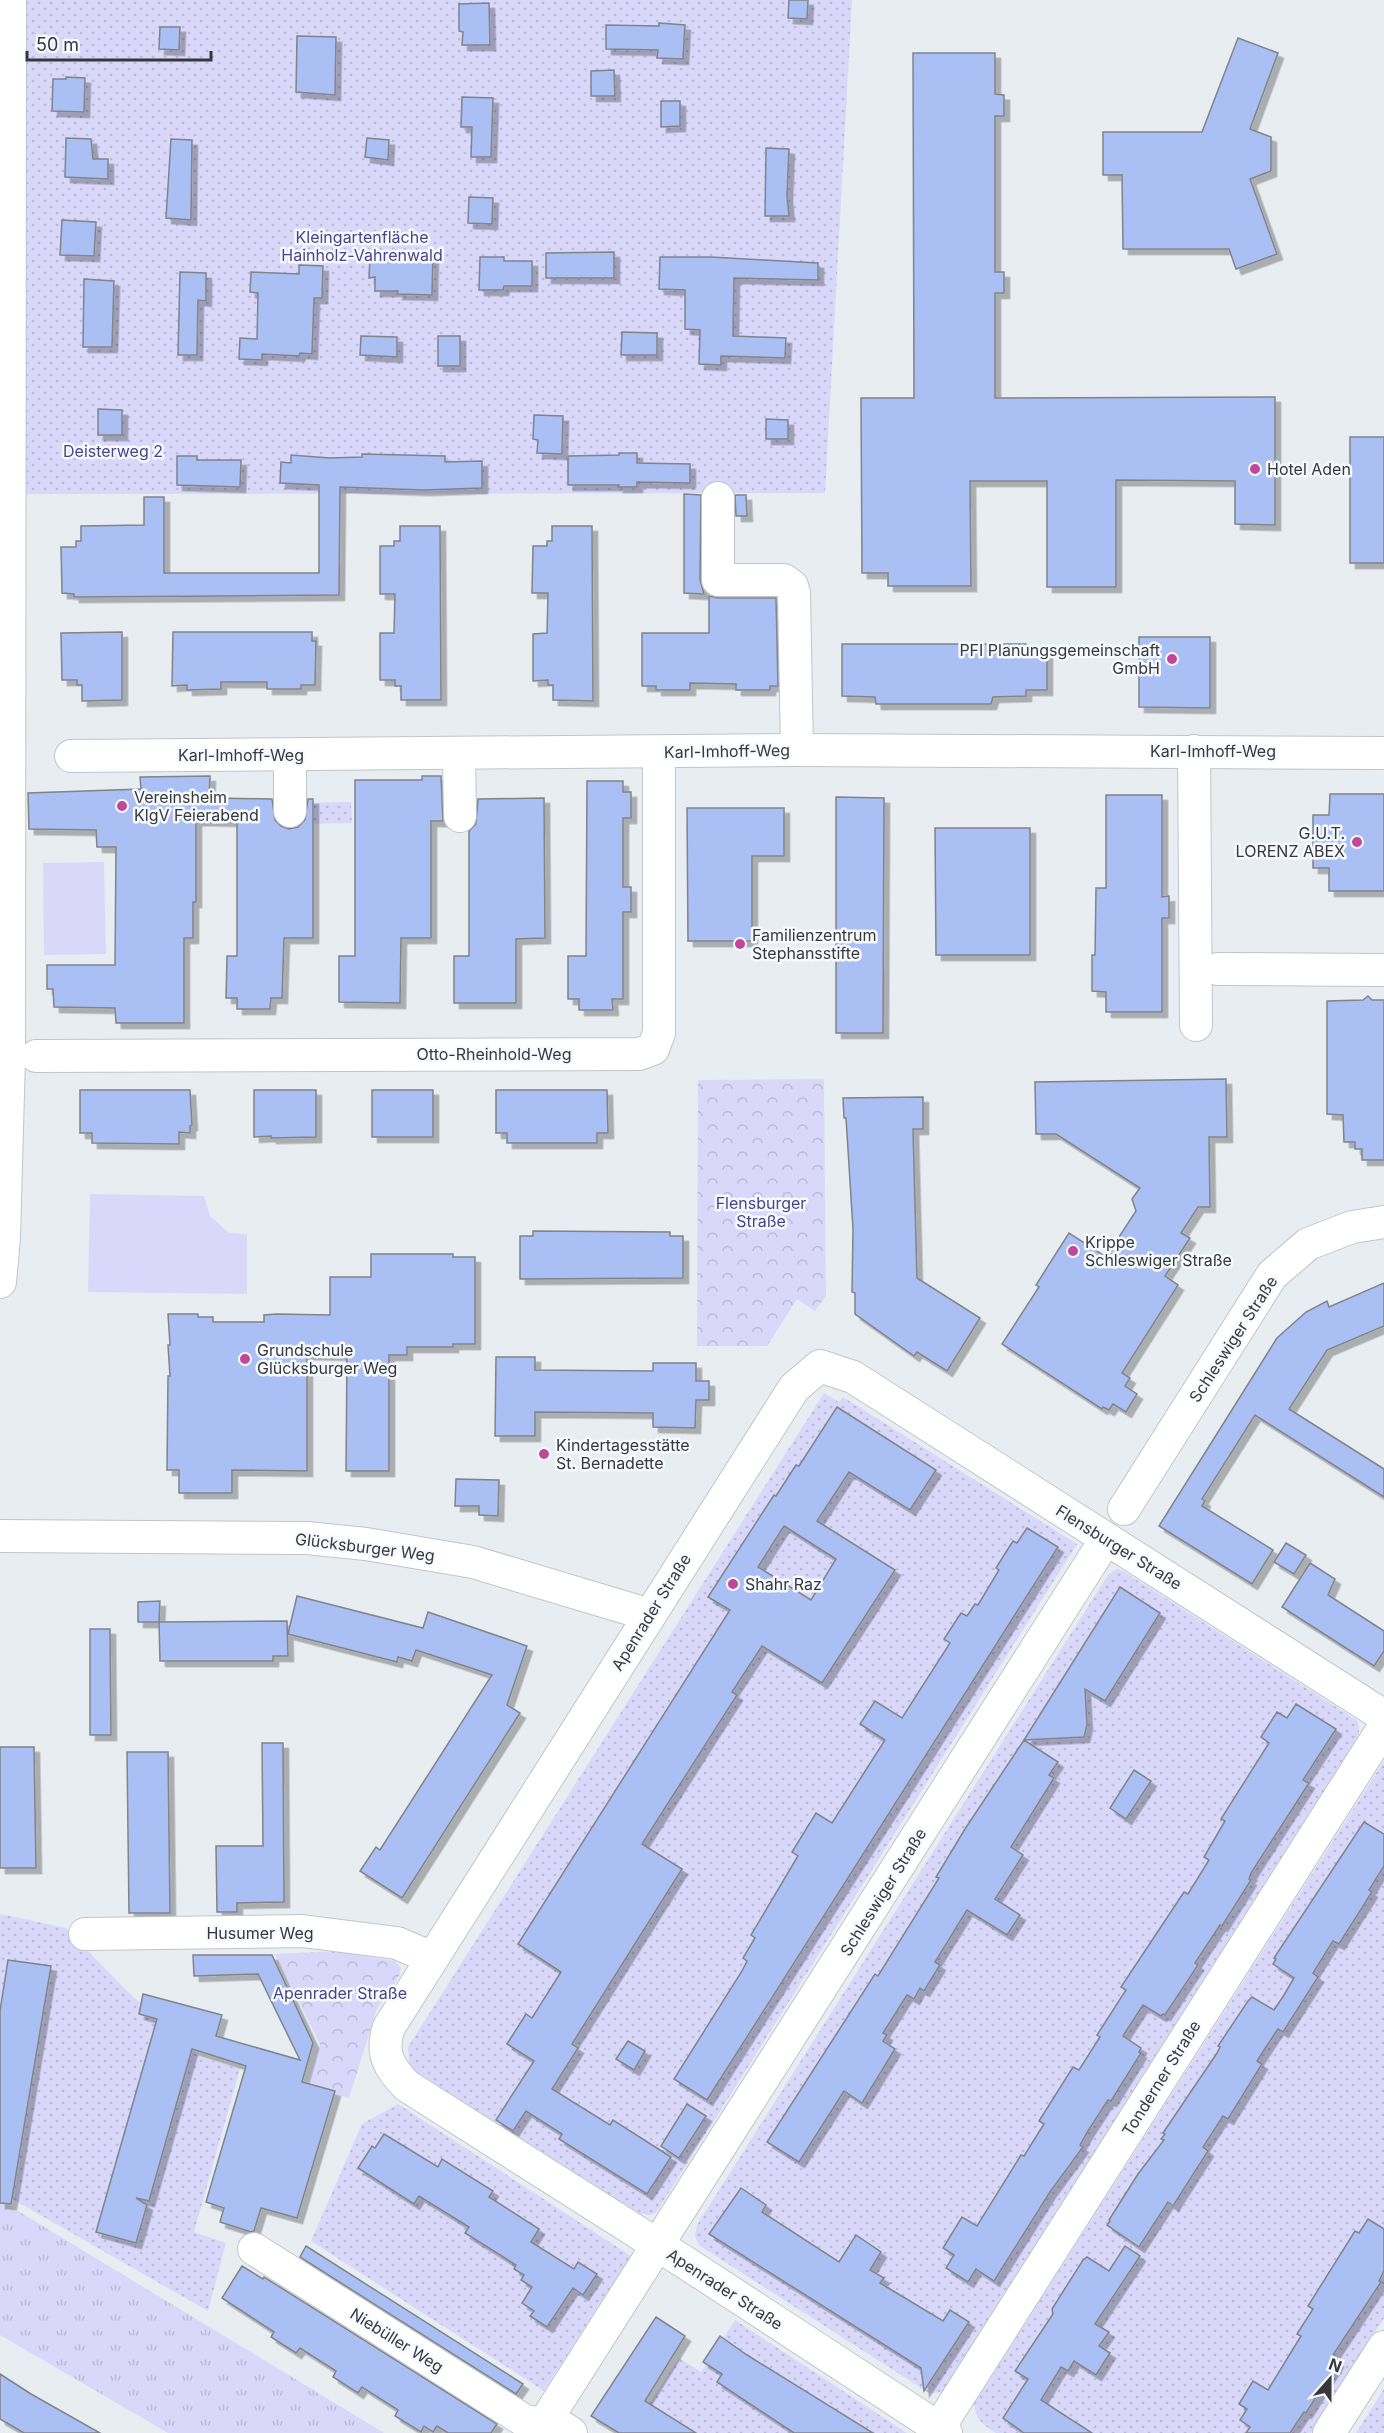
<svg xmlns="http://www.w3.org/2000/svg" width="1384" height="2433" viewBox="0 0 1384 2433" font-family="Inter,sans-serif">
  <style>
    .grass { fill: url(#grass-tufts) }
    .park { fill: url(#park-crowns) }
    .garden { fill: url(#garden-dots) }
    .pitch { fill: #d9d8fa }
    .building { fill: #aabff3; stroke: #818489; stroke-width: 1.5; fill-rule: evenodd; filter: url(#shadow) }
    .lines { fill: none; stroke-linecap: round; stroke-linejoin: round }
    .minor-casing { stroke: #c0c5ca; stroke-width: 34 }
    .minor { stroke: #fff; stroke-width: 32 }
    .poi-dot { fill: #c14799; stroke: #f6fafe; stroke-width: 2 }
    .labels { text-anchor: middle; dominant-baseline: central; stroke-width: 5; stroke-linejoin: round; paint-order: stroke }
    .park-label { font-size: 16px; fill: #4d4487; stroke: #f6fafe }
    .poi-label { font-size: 16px; fill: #36383a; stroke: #f6fafe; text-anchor: start }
    .street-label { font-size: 16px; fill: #36383a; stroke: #f6fafe }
  </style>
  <defs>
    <pattern id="grass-tufts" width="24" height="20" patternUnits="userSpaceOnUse" patternTransform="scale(1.5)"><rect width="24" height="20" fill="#d9d8fa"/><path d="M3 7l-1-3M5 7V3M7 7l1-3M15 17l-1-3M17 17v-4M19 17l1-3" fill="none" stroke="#bbbad7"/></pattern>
    <pattern id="park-crowns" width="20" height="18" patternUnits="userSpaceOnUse" patternTransform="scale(1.5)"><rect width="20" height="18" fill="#d9d8fa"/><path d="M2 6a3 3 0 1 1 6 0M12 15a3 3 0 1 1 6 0" fill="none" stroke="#bbbad7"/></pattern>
    <pattern id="garden-dots" width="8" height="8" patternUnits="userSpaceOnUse" patternTransform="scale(1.5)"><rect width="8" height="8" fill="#d9d8fa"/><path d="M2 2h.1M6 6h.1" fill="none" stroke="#bbbad7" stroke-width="1.8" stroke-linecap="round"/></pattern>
    <filter id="shadow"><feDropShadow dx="5.5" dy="5.5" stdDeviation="0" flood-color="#0004"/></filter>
  </defs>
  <rect width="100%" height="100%" fill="#e8edf2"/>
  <path class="grass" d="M0 2200 384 2433H168L0 2335Z"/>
  <g class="park">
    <path d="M824 1079 826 1296 815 1311 797 1299 767 1346H697L698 1080Z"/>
    <path d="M337 1951 395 1961 401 1968 399 1976 377 2009 349 2098 308 2086 320 2044 275 1954Z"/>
  </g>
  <g class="garden">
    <path d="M0 0H852L825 493 10 494Z"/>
    <path d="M351 802 352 823 304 824V803Z"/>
    <path d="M824 1393 839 1402 843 1397 1077 1544 656 2213 650 2215 638 2213 415 2071 409 2064 408 2047Z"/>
    <path d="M1116 1569 1123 1571 1358 1721 1360 1741 945 2392 929 2393 700 2246 695 2236 697 2225 1108 1575Z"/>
    <path d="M1384 1761V2318L1311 2433H996C983 2425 976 2420 974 2404Z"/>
    <path d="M0 1914 66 1928 127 1991 200 2057 240 2069 194 2232 226 2243 208 2311 0 2192Z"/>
    <path d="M398 2104 631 2256 544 2391 311 2241 362 2124Z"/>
    <path d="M735 2320 907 2433H630L679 2358 701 2372Z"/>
    <path d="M1384 2389V2433H1356Z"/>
  </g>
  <g class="pitch">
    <path d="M104 862 106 954 44 955 43 863Z"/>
    <path d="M90 1194 204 1196 210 1216 229 1233 247 1234V1294L88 1292Z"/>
  </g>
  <g class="building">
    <path d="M789 0H808L807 19 788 18Z"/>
    <path d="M489 3 490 45H462L463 32 459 31V4Z"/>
    <path d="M659 23 685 25 683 59 657 58 658 50 606 49V25L659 26Z"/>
    <path d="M160 27H180L179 50 159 49Z"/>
    <path d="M297 36 336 37 335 95 296 92Z"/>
    <path d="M1238 38 1278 53 1250 129 1271 137V171L1250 179 1277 254 1236 269 1229 249H1123L1122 175H1103V132H1202Z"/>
    <path d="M913 53H995V94L1004 95V116H995V272H1004V293H995V398L1275 397V525L1235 524V481L1116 480V587H1047V481H970L971 586H888V573H862L861 398H914Z"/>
    <path d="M614 70 615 96H591V71Z"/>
    <path d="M66 77 85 78 84 112 52 111 53 79H66Z"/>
    <path d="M462 97 493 98 491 157H471L472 127H461Z"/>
    <path d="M661 101H680V126L661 127Z"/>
    <path d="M66 138 91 139 93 159H108V179L65 177Z"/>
    <path d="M367 138 389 140 388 160 365 157Z"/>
    <path d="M171 139 192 140 191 220 166 218Z"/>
    <path d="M766 148 789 149 787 196 789 216H765Z"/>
    <path d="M469 197 493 198 492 224 468 223Z"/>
    <path d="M62 220 96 222 94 256 60 255Z"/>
    <path d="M614 252V278H546V253Z"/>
    <path d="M398 253H433L432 295 397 294 398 291H375V277L369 278 370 256H398Z"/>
    <path d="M480 257H504V261H532V286H504L503 290H479Z"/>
    <path d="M660 257H711L818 263V280L734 278 733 336 786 338 785 358 721 356V365L699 364 700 330 685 329V290L659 289Z"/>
    <path d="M299 265 323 266 322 298H314L312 354 300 353 299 356 262 354V360L239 359 240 338 257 339 258 293 250 292 251 272 299 274Z"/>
    <path d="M180 272 206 273V301L198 300 197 355H178Z"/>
    <path d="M84 279 114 281 112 347H83Z"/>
    <path d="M622 332 657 333V355H621Z"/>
    <path d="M361 336 397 337V357L360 355Z"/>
    <rect x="438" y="336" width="22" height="30"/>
    <path d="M98 409 122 410V435H98Z"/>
    <path d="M534 415 563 416 562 454 537 453 538 440 533 439Z"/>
    <path d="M766 419 788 420V439H766Z"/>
    <rect x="1350" y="437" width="34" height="126"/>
    <path d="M619 453H637V463L690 464V483L637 482V487H618L619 485H568V456L619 455Z"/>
    <path d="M362 454 445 456V462L482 461V488L424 490 340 487 339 595 74 597V594L62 593 61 547H76V541H81V526L144 525V497H164V573H319V485L280 483 281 462 291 463V455L330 458 362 457Z"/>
    <path d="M177 456H197V460H241L240 487 177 485Z"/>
    <path d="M684 494 701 495 700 580 704 594 684 593Z"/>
    <path d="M735 495H746L747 516H736Z"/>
    <path d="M400 526H440L441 700H401V686H395V680H380V633H394L395 594H380V546H394V541H400Z"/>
    <path d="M552 526H592L593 701 553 700V685H548V680L533 681V634L547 633 548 593H532L533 546H547V541H552Z"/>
    <path d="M709 596 718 598H776L778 686H770V690H736V684L690 683V690H656V686H642V633H709Z"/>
    <path d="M122 632V700L82 701V685H77V680H62L61 633Z"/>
    <path d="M173 632H312V641H316L315 685H301V689H267V682H221V689L187 690V685L172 686Z"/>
    <path d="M1139 637H1210V708L1139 707Z"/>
    <path d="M842 644H1026V649L1047 648V690H1026V696L993 697 991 704H876L875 697 842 696Z"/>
    <path d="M210 776 209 798 272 799 275 820 281 826 289 829 298 827 305 820 308 799H313V938H284L282 998H271L270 1009H237V998H226L227 956H237V821L196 820V902H193V938H184V1023H116L115 1008 54 1007 53 989H47V965H115L116 847H97L96 830 29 829 28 793 141 789 140 777Z"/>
    <path d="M422 776H441L443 821H431V938H401L400 1003 339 1002V956H355V780H422Z"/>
    <path d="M587 781H623V792H631V818H623V887H631V912H623V999H612L613 1010H579V999H568V956H586Z"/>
    <path d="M1330 794H1384V891H1329V868H1313V815H1329Z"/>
    <path d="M1106 795H1162V897L1169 896V918H1162V1012H1106V992L1092 991V955H1095L1096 888H1106Z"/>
    <path d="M836 797 884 798 883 1033H836Z"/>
    <path d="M544 798 545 938 516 939V1003H454V956H469V831L476 824 478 799Z"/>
    <path d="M687 808H784V856H752V941H688Z"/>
    <path d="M935 828H1030V955H936Z"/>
    <path d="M1368 996 1372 1000H1384V1160H1362V1149H1355V1142H1344L1343 1115 1327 1114V1001L1363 1000Z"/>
    <path d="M1226 1079 1227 1137H1209L1210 1207H1198L1181 1233 1190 1238 1165 1276 1178 1285 1122 1373 1130 1378 1125 1386 1137 1394 1126 1412 1113 1404 1109 1410 1103 1407 1102 1409 1002 1344 1039 1287 1036 1285 1069 1233 1106 1257 1136 1211 1132 1199 1140 1188 1056 1134H1036L1035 1082Z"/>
    <path d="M80 1090H190L192 1125 190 1126V1133L179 1132V1144L92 1143V1133H80Z"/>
    <path d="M254 1090H316V1137L271 1138V1136L254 1137Z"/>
    <rect x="372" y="1090" width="61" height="47"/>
    <path d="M496 1090H607L608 1133H597V1143H507V1133H496Z"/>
    <path d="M923 1097V1129H913L917 1278 980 1318 947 1371 917 1352 914 1356 855 1314V1293L852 1292 853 1229 846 1118H844L843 1098Z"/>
    <path d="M533 1231 670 1232V1236H683V1278L520 1279V1236H533Z"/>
    <path d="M371 1254H453V1257H475V1344H453V1347H407V1355H389V1471H346L347 1355 307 1354V1471L232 1470V1493H179V1470H167L168 1376H170L168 1345H170L168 1314H198V1317H213V1322H264V1315L277 1314 330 1315V1277H371Z"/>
    <path d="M1384 1283V1326L1327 1350 1289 1409 1384 1469V1497L1255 1415 1202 1499 1205 1501 1202 1506 1273 1550 1252 1584 1159 1526 1277 1338 1306 1312 1327 1301 1329 1307Z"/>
    <path d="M496 1357H535V1370L653 1371V1363H696V1381H709V1400H696L695 1428 653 1427V1413L535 1412V1436H495Z"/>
    <path d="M837 1407 936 1470 910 1510 849 1472 817 1521 895 1570 822 1683 762 1646 732 1692 737 1695 642 1844 682 1869 572 2044 578 2048 552 2089 610 2125 613 2120 671 2157 647 2194 559 2139 562 2134 526 2111 513 2131 496 2120 534 2061 507 2044 526 2014 532 2018 561 1972 518 1944 730 1610 708 1597 774 1495 776 1496 796 1465 799 1466ZM784 1526 836 1559 811 1600 758 1567Z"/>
    <path d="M456 1479 499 1480 498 1516 479 1515V1506H455Z"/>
    <path d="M1027 1528 1058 1547 707 2100 674 2079 742 1971 747 1961 743 1958 755 1938 751 1935 798 1856 792 1852 816 1813 832 1823 885 1740 860 1724 875 1701 902 1718 950 1643 944 1639 961 1613 967 1616 975 1604 978 1605 999 1570 996 1568 1006 1552 1013 1541 1017 1543Z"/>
    <path d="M1286 1543 1306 1555 1294 1574 1274 1562Z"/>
    <path d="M1310 1563 1335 1579 1328 1595 1384 1631V1651L1374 1666 1282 1607Z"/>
    <path d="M1120 1587 1160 1613 1105 1701 1085 1689 1087 1725 1084 1737 1024 1740Z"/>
    <path d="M297 1596 423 1628 428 1612 527 1646 507 1705 520 1713 402 1898 360 1871 376 1847 380 1850 492 1675 416 1650 412 1661 398 1657 397 1662 288 1634Z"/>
    <path d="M160 1601 159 1622H138V1602Z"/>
    <path d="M287 1621 288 1656H273V1661H160L159 1622Z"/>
    <path d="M90 1629H110L111 1735H90Z"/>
    <path d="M1296 1704 1336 1729 1303 1780 1309 1783 1251 1873 1249 1879 1251 1880 1222 1926 1220 1925 1195 1963 1198 1965 1165 2015 1163 2014 1161 2016 1143 2005 1123 2036 1141 2048 1139 2052 1141 2053 1111 2101 1108 2100 1088 2131 1080 2145 1083 2147 1050 2192 994 2281 976 2269 968 2282 946 2268 954 2255 943 2248 962 2217 977 2226 1021 2155 1024 2156 1044 2124 1039 2121 1073 2067 1079 2070 1100 2037 1097 2035 1126 1990 1121 1987 1184 1892 1188 1894 1209 1860 1204 1857 1225 1821 1221 1819 1269 1743 1261 1737 1277 1712 1287 1718Z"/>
    <path d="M1024 1740 1058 1762 1049 1775 1054 1778 1011 1847 1023 1855 995 1899 1020 1915 1007 1935 967 1910 935 1962 940 1965 924 1991 920 1988 914 1999 907 1995 883 2033 887 2035 883 2041 895 2049 862 2103 844 2091 799 2162 767 2142 875 1974 878 1976 939 1878 936 1877 965 1829Z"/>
    <path d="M262 1743H283L284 1902 237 1903V1912H217L216 1846H263Z"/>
    <path d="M0 1747H34L36 1868H0Z"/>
    <path d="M127 1752H168L170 1913H129Z"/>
    <path d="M1134 1770 1151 1781 1126 1819 1110 1808Z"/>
    <path d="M1364 1822 1384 1834V1866L1369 1890 1372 1892 1339 1944 1333 1941 1313 1973 1318 1977 1283 2032 1278 2029 1268 2044 1257 2061 1262 2064 1228 2119 1223 2116 1203 2147 1208 2151 1173 2206 1168 2202 1139 2247 1107 2225 1110 2221 1109 2220 1138 2174 1164 2140 1161 2139 1165 2134 1163 2133 1217 2053 1220 2047 1218 2046 1248 2001 1252 1997 1274 2010 1284 1995 1294 1978 1273 1964 1276 1959 1274 1958Z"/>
    <path d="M193 1955H272L313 2043 302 2082 335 2091 297 2218 261 2208 254 2231 251 2232 220 2222 224 2208 206 2202 246 2066 192 2049 149 2201 136 2198 147 2205 136 2243 96 2232 157 2019 139 2014 143 1994 222 2015 216 2036 300 2060 258 1974 194 1976Z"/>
    <path d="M8 1960 51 1966 11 2204 0 2203V2011Z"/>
    <path d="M628 2041 645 2051 634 2070 616 2059Z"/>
    <path d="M687 2104 706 2116 679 2158 661 2146Z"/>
    <path d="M384 2134 438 2167 442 2159 493 2191 489 2197 539 2229 531 2242 574 2269 578 2262 597 2274 583 2295 573 2288 547 2327 530 2316 534 2311 522 2303 532 2287 521 2280 524 2275 514 2269 516 2265 465 2233 469 2227 419 2196 414 2204 358 2168 372 2146 375 2148Z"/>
    <path d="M741 2188 766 2205 762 2212 839 2262 856 2235 881 2252 870 2270 884 2278 880 2283 943 2321 950 2310 969 2322 924 2391 921 2368 709 2234Z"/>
    <path d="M1368 2219 1384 2229V2271L1379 2281 1381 2282 1333 2355 1338 2362 1306 2413 1304 2412 1290 2433H1246L1250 2427 1240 2420 1247 2409 1239 2404 1253 2381 1268 2390 1301 2336 1297 2334 1313 2309 1308 2306 1355 2231 1359 2233Z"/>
    <path d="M306 2246 523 2384 516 2394 300 2257Z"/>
    <path d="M1125 2246 1140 2256 1095 2324 1109 2332 1099 2346 1110 2353 1096 2375 1074 2361 1068 2371 1061 2367 1041 2400 1092 2433H1024L1003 2418 1028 2379 1015 2371 1053 2314 1052 2309 1083 2260 1087 2257 1109 2271Z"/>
    <path d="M242 2266 263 2279 264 2277 497 2424 491 2433H448L437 2426 433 2432 424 2426 421 2432 395 2416 398 2410 362 2387 358 2393 333 2377 336 2371 300 2348 296 2353 271 2337 274 2332 222 2298Z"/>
    <path d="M656 2317 685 2336 645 2401 696 2433H619L591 2416Z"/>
    <path d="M720 2336 747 2355 873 2433H794L717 2382 722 2374 703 2362Z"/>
    <path d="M0 2374 31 2394 100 2433H24L0 2419Z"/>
  </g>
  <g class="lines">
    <defs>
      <g id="minor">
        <path d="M718 498V580H784L792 586 794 593 797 750"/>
        <path d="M1194 751 1196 1025"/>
        <path d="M459 754 460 816"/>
        <path d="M290 755V811"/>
        <path d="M71 756 797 750 1384 753"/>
        <path d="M1218 969 1384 970"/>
        <path d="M36 1056 639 1054 653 1049 659 1033V752"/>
        <path d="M0 1282 4 1238 9 1057 10 0"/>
        <path d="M1124 1509 1272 1275 1308 1244 1352 1227 1384 1222"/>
        <path d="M0 1536 307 1538 366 1544 473 1562 650 1615"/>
        <path d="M85 1934 302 1931 397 1943 432 1958"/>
        <path d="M254 2249 525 2421 562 2427 571 2433"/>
        <path d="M543 2425 1106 1539"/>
        <path d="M938 2429 1384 1727"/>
        <path d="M946 2433 686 2263 407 2086C389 2068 380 2053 389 2027L794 1388 820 1366 853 1377 1384 1716"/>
        <path d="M1329 2433 1384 2347"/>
      </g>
    </defs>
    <use href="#minor" class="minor-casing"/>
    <use href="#minor" class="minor"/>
  </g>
  <g class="poi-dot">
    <circle cx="1255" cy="469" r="6"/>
    <circle cx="1172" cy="659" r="6"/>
    <circle cx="122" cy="806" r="6"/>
    <circle cx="1357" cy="842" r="6"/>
    <circle cx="740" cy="944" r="6"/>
    <circle cx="1073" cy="1251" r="6"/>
    <circle cx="245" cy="1359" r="6"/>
    <circle cx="544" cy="1454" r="6"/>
    <circle cx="733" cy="1584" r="6"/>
  </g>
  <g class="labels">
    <g class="park-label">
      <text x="362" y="237">Kleingartenfläche<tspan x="362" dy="18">Hainholz-Vahrenwald</tspan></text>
      <text x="113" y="451">Deisterweg 2</text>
      <text x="761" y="1203">Flensburger<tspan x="761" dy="18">Straße</tspan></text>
      <text x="340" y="1993">Apenrader Straße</text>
    </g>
    <g class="poi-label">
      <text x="1267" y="469">Hotel Aden</text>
      <text x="1160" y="650" text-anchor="end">PFI Planungsgemeinschaft<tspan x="1160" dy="18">GmbH</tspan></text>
      <text x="134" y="797">Vereinsheim<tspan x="134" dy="18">KlgV Feierabend</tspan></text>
      <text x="1345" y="833" text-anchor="end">G.U.T.<tspan x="1345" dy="18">LORENZ ABEX</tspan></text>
      <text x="752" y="935">Familienzentrum<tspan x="752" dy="18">Stephansstifte</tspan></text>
      <text x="1085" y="1242">Krippe<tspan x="1085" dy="18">Schleswiger Straße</tspan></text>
      <text x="257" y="1350">Grundschule<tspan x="257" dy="18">Glücksburger Weg</tspan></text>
      <text x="556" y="1445">Kindertagesstätte<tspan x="556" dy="18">St. Bernadette</tspan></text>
      <text x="745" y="1584">Shahr Raz</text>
    </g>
    <g class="street-label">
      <text transform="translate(727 751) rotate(-1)">Karl-Imhoff-Weg</text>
      <text x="1213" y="751">Karl-Imhoff-Weg</text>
      <text x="241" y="755">Karl-Imhoff-Weg</text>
      <text x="494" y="1054">Otto-Rheinhold-Weg</text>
      <text transform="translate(1233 1339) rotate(-57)">Schleswiger Straße</text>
      <text transform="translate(365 1547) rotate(7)">Glücksburger Weg</text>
      <text transform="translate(1119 1547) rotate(32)">Flensburger Straße</text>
      <text transform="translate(651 1612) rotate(-58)">Apenrader Straße</text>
      <text transform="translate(883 1892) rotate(-58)">Schleswiger Straße</text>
      <text x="260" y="1933">Husumer Weg</text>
      <text transform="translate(1161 2078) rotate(-58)">Tonderner Straße</text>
      <text transform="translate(725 2289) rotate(33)">Apenrader Straße</text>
      <text transform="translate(397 2340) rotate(32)">Niebüller Weg</text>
    </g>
  </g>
  <g transform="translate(1330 2379) rotate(21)" stroke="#f6fafe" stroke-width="4.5" paint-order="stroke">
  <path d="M0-4.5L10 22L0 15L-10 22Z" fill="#36383a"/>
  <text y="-9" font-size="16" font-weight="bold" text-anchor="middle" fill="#36383a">N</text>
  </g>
  <path d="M27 51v9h184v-9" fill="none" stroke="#36383a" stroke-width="3"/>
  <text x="36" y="51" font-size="18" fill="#36383a" stroke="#f6fafe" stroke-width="4.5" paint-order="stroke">50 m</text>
</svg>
